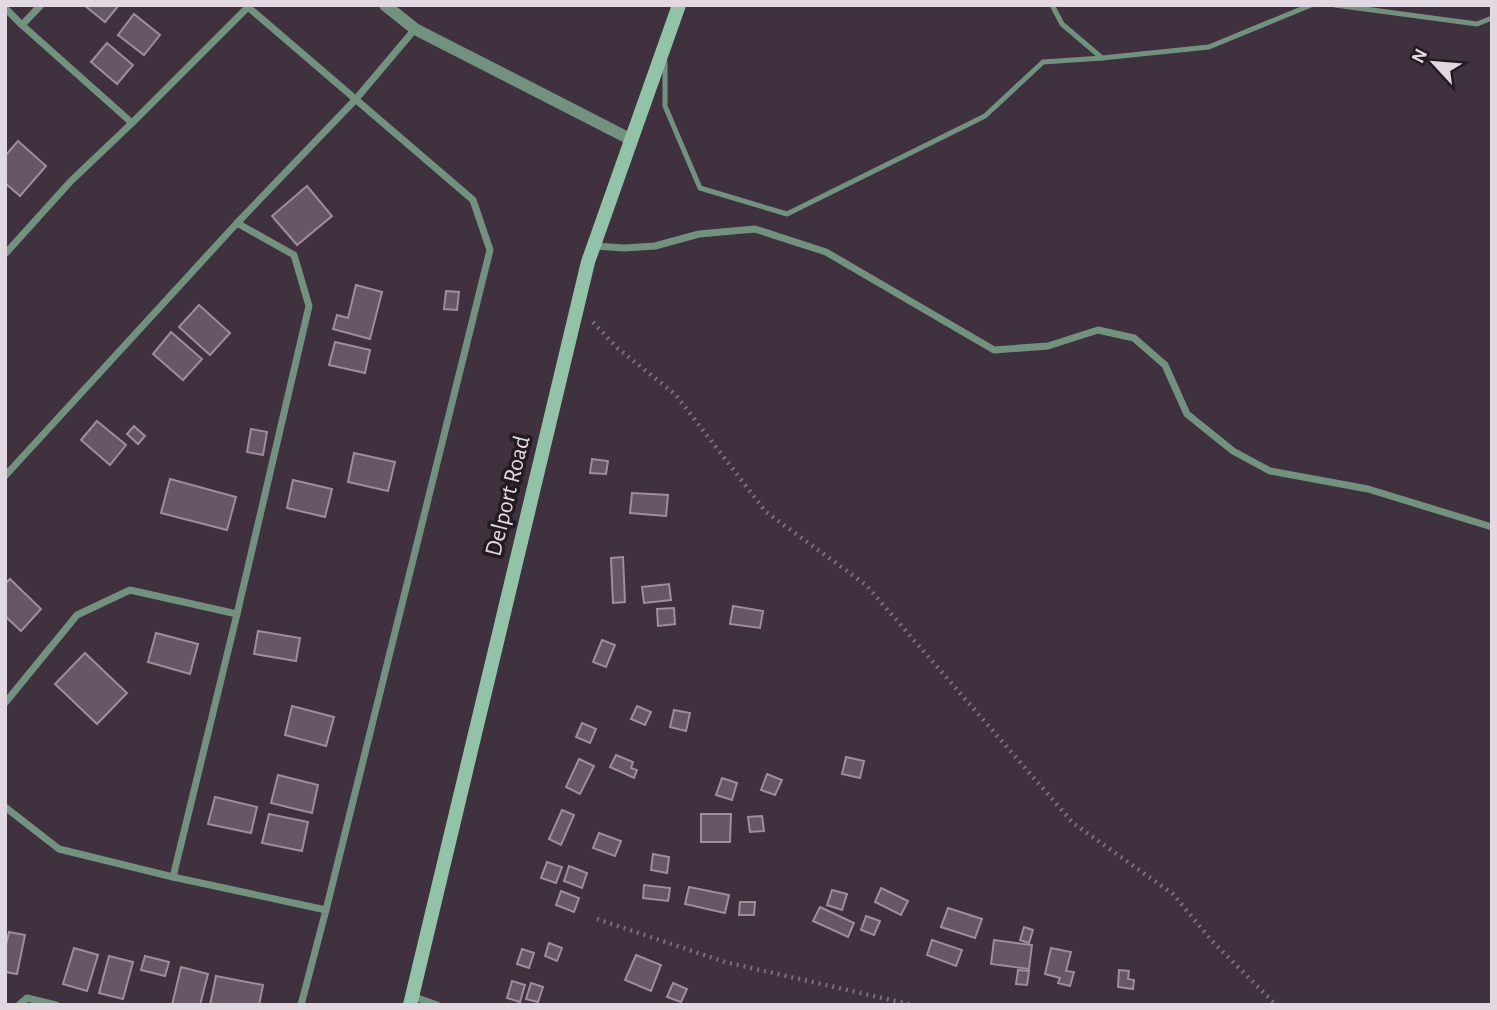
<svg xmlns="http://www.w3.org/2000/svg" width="1497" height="1010" viewBox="0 0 1497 1010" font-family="'Alegreya Sans',sans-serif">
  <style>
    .building { fill: #675666; stroke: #9f8c9e; stroke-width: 2 }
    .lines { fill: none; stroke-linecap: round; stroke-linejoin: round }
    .path { stroke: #7b6e7a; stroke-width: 4.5; stroke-dasharray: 2 5; stroke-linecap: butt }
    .service { stroke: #72917f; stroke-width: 5 }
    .minor { stroke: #72917f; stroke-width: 7 }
    .tertiary { stroke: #72917f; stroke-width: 12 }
    .secondary { stroke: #92c3a8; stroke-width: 14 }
    .labels { text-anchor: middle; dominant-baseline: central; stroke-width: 7; stroke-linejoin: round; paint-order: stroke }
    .street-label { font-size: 24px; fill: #e2d8e1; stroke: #231b22 }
  </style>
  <rect width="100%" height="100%" fill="#40313f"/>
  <g class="building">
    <path d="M84 5H119L105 22Z"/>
    <path d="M134 14 160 35 144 55 118 35Z"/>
    <path d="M107 43 133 65 117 84 91 62Z"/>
    <path d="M18 141 46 166 20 196 5 183V156Z"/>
    <path d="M307 186 332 216 297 245 272 216Z"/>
    <path d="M356 285 382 292 370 339 333 329 337 315 348 318Z"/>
    <path d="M446 291 459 292 457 310 444 309Z"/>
    <path d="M199 305 230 333 210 355 179 327Z"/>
    <path d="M171 332 202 359 183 380 153 354Z"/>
    <path d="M335 342 370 350 365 373 329 365Z"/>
    <path d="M97 421 126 445 110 465 81 440Z"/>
    <path d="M134 426 145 436 138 444 127 434Z"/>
    <path d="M251 429 267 432 263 455 247 452Z"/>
    <path d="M354 453 395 462 388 491 348 482Z"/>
    <path d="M592 459 608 461 606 474 590 473Z"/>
    <path d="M170 479 236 497 227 530 161 513Z"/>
    <path d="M293 480 332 489 325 517 287 508Z"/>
    <path d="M632 493 668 495 666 516 630 513Z"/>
    <path d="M623 557 625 602 613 603 611 558Z"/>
    <path d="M10 579 41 609 21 631 5 616V584Z"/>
    <path d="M669 584 671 600 644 603 642 587Z"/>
    <path d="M733 606 763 611 760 628 730 624Z"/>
    <path d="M674 608 675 624 658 626 657 609Z"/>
    <path d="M258 631 300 638 296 661 254 654Z"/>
    <path d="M156 633 198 644 190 674 148 662Z"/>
    <path d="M602 640 615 645 606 667 593 662Z"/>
    <path d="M85 653 127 693 97 724 55 684Z"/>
    <path d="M292 706 334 717 326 746 285 735Z"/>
    <path d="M637 706 651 712 645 725 631 719Z"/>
    <path d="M674 710 690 713 686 731 670 727Z"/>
    <path d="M582 723 596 729 590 743 576 737Z"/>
    <path d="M616 755 633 762 631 768 637 770 634 778 610 767Z"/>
    <path d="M846 757 864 761 860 778 842 774Z"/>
    <path d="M579 759 594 766 580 794 566 787Z"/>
    <path d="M767 774 782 780 775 795 761 790Z"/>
    <path d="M278 775 318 785 312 813 271 803Z"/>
    <path d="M722 778 737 783 732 800 716 795Z"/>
    <path d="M215 797 257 807 251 833 208 824Z"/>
    <path d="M562 810 574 815 561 845 549 839Z"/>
    <path d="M269 814 308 822 302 851 262 843Z"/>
    <path d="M701 814H731L730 842H701Z"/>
    <path d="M762 816 764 831 750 832 748 817Z"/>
    <path d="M599 833 621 841 615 856 593 848Z"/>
    <path d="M653 854 669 857 667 873 651 870Z"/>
    <path d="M547 862 562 867 556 883 541 878Z"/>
    <path d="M569 866 587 873 582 888 564 881Z"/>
    <path d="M644 885 670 888 668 901 643 898Z"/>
    <path d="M689 887 729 895 725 913 685 904Z"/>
    <path d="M881 888 908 901 901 915 875 902Z"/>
    <path d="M832 890 847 894 842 910 827 905Z"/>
    <path d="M561 891 579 898 574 912 556 905Z"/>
    <path d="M740 902H755L754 915H739Z"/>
    <path d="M820 907 854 923 848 937 813 921Z"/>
    <path d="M948 908 982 919 975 938 941 927Z"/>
    <path d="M866 916 880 921 874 935 861 930Z"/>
    <path d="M1024 927 1033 930 1029 943 1020 940Z"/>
    <path d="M9 932 25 935 17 974 5 972V949Z"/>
    <path d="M932 940 962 950 956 966 927 955Z"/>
    <path d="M994 940 1032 945 1029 969 991 964Z"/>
    <path d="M549 943 562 948 557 961 545 956Z"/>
    <path d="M74 948 98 955 87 991 63 984Z"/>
    <path d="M1051 948 1071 952 1066 971 1074 972 1070 986 1058 983 1060 978 1045 974Z"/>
    <path d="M522 949 534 953 529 968 517 964Z"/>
    <path d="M636 955 661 965 651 991 625 980Z"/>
    <path d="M109 956 133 962 123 999 99 993Z"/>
    <path d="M145 956 169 962 165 976 141 970Z"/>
    <path d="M181 967 208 974 200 1005H172Z"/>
    <path d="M1018 970 1029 971 1027 985 1016 984Z"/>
    <path d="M1119 970 1129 971 1128 979 1134 980 1133 989 1118 987Z"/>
    <path d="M216 976 263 985 259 1005H210Z"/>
    <path d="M512 981 525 985 520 1002 507 998Z"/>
    <path d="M531 983 543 987 538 1002 526 999Z"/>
    <path d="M673 983 687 989 681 1002 667 997Z"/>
  </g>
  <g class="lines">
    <g class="path">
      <path d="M593 322 616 347 675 394 766 512 866 585 1073 823 1173 894 1212 941 1276 1005"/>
      <path d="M597 919 725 962 913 1005"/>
    </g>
    <g class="service">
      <path d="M1052 5 1062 24 1102 58"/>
      <path d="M1335 5 1477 24 1492 18"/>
      <path d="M665 62V106L700 188 787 214 985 116 1043 62 1102 58 1209 47 1311 5"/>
    </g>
    <g class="minor">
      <path d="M248 7 473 200 490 250 326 910 301 1005"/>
      <path d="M5 8 22 25 132 123"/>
      <path d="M22 25 41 5"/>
      <path d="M595 246 624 248 655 246 699 234 755 229 826 252 994 350 1048 346 1098 330 1134 338 1165 365 1187 414 1233 451 1270 471 1368 489 1492 527"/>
      <path d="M5 254 71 181 132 123 249 6"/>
      <path d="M5 476 237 223 356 99 415 29"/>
      <path d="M5 703 77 615 130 590 237 614"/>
      <path d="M5 807 59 849 173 877 326 910"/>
      <path d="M173 877 237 614 309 306 294 255 237 223"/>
      <path d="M412 996 437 1005"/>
      <path d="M19 1005 27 998 56 1005"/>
    </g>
    <path class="tertiary" d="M385 5 415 29 630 139"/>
    <path class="secondary" d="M410 1005 588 262 679 5"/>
  </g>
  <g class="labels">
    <g class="street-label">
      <text transform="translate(508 496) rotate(-76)">Delport Road</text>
    </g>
  </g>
  <rect width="1497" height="1010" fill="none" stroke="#e2d8e1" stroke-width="14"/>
  <g transform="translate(1434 63) rotate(296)" stroke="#231b22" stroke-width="5" paint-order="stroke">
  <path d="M0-5L12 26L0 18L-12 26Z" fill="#e2d8e1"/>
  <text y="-10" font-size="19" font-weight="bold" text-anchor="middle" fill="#e2d8e1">N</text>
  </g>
</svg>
